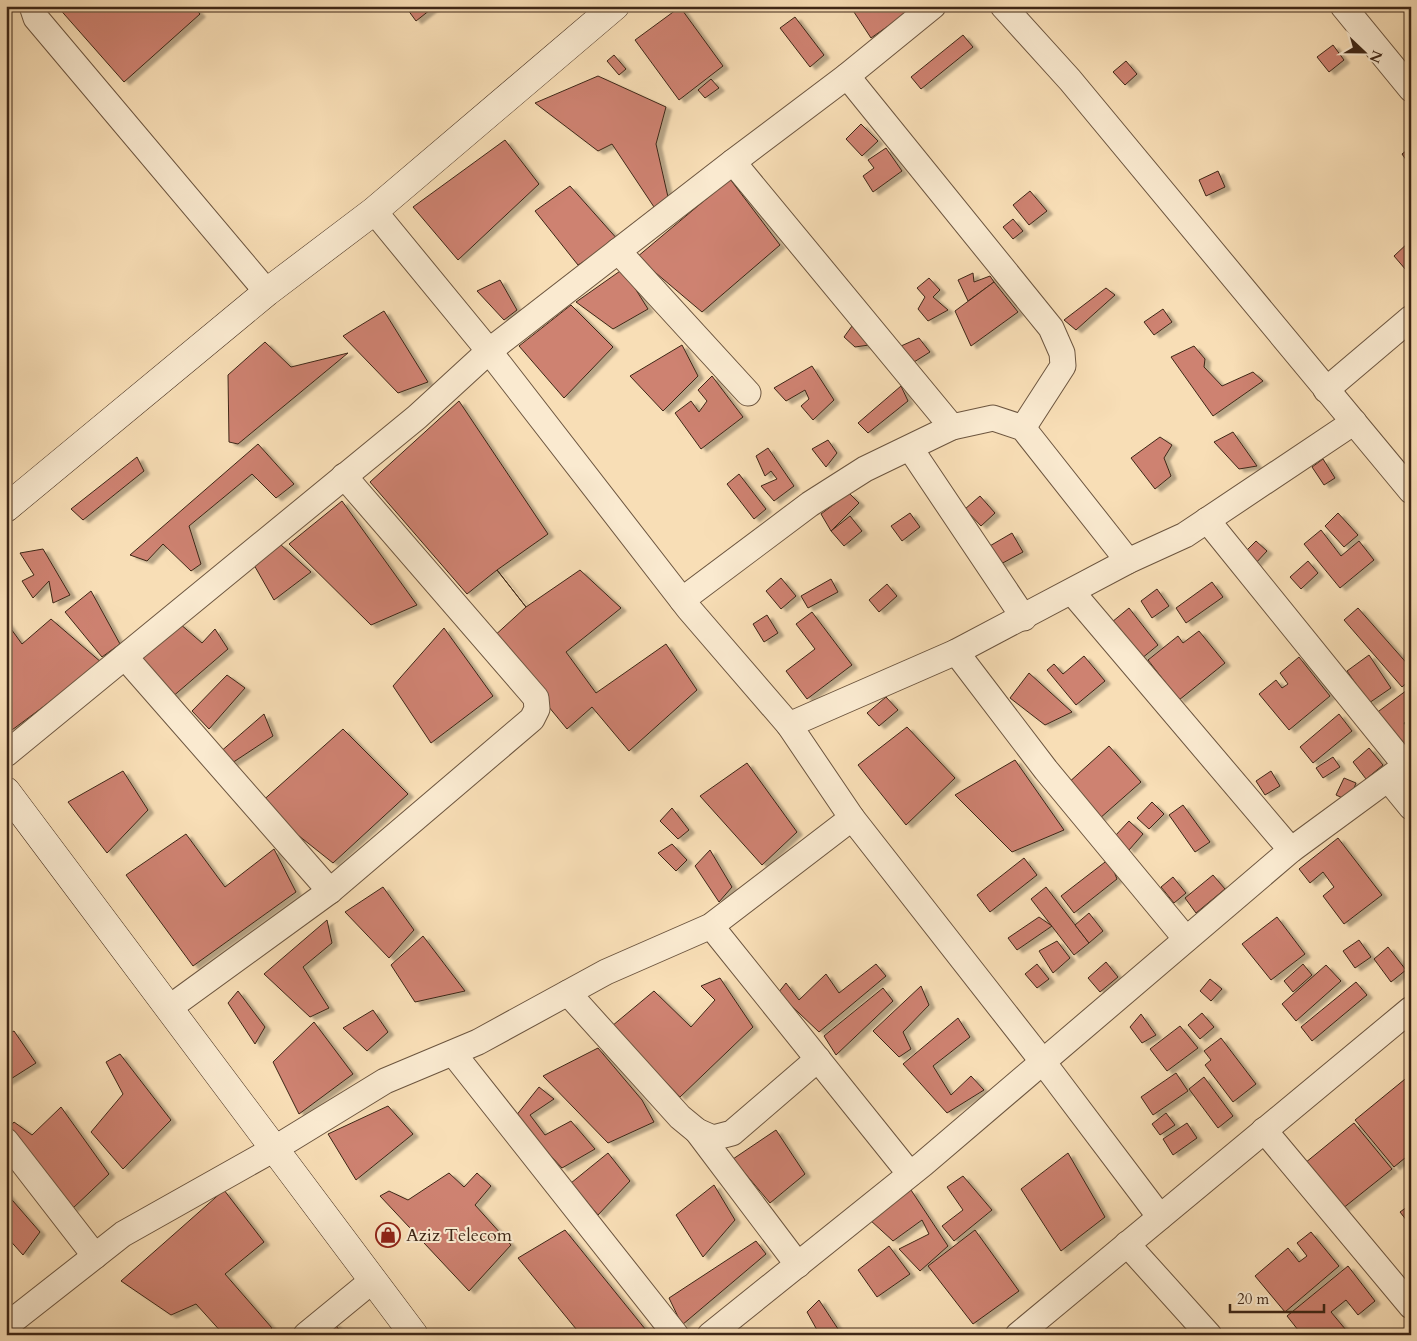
<svg xmlns="http://www.w3.org/2000/svg" width="1417" height="1341" viewBox="0 0 1417 1341" font-family="Cardo,serif">
  <style>
    .building { fill: #ce8271; stroke: #3e2717; filter: url(#shadow) }
    .lines { fill: none; stroke-linecap: round; stroke-linejoin: round }
    .minor-casing { stroke: #6c553f; stroke-width: 27 }
    .secondary-casing { stroke: #3e2717; stroke-width: 29 }
    .minor { stroke: #faead0; stroke-width: 25 }
    .secondary { stroke: #faead0; stroke-width: 28 }
    .labels { text-anchor: middle; dominant-baseline: central; stroke-width: 4; stroke-linejoin: round; paint-order: stroke }
    .poi-label { font-size: 18px; fill: #3e2717; stroke: #faead0; text-anchor: start }
  </style>
  <defs>
    <filter id="shadow"><feDropShadow dx="5.5" dy="3" stdDeviation="1" flood-color="#0004"/></filter>
  </defs>
  <rect width="100%" height="100%" fill="#f8deb6"/>
  <filter id="stains"><feTurbulence type="fractalNoise" baseFrequency=".004" numOctaves="4"/><feColorMatrix values="0 0 0 0 .2 0 0 0 0 .09 0 0 0 0 .02 0 0 0 .5 -.17"/></filter>
  <radialGradient id="worn" r=".72"><stop offset=".6" stop-color="#630" stop-opacity="0"/><stop offset="1" stop-color="#630" stop-opacity=".3"/></radialGradient>
  <g class="building">
    <path d="M57 6H193L200 14 124 82Z"/>
    <path d="M405 6H435L416 21Z"/>
    <path d="M850 6H909L911 10 871 38Z"/>
    <path d="M680 7 723 66 679 100 635 40Z"/>
    <path d="M795 17 824 55 810 67 780 28Z"/>
    <path d="M963 35 973 47 921 89 911 77Z"/>
    <path d="M1333 45 1344 60 1329 72 1317 57Z"/>
    <path d="M614 55 626 69 619 75 607 61Z"/>
    <path d="M1126 61 1137 74 1125 85 1113 72Z"/>
    <path d="M598 76 666 107 656 144 668 197 654 207 612 144 598 151 535 103Z"/>
    <path d="M711 79 719 88 705 98 698 90Z"/>
    <path d="M861 124 878 141 862 156 846 139Z"/>
    <path d="M505 140 539 184 458 260 413 207Z"/>
    <path d="M1411 147V167L1402 154Z"/>
    <path d="M886 148 902 171 873 192 863 176 874 168 868 160Z"/>
    <path d="M1218 171 1225 187 1206 196 1199 180Z"/>
    <path d="M730 179 780 245 702 312 637 257Z"/>
    <path d="M570 186 619 241 578 265 535 211Z"/>
    <path d="M1030 191 1047 211 1029 225 1013 205Z"/>
    <path d="M1013 219 1023 231 1013 239 1003 227Z"/>
    <path d="M1410 241 1411 266 1406 270 1394 256Z"/>
    <path d="M623 269 648 309 613 329 576 302Z"/>
    <path d="M973 273 974 282 990 276 994 282 968 301 958 280Z"/>
    <path d="M929 278 940 290 933 297 948 310 928 321 918 309 925 297 917 288Z"/>
    <path d="M500 280 517 310 504 320 477 291Z"/>
    <path d="M994 282 1018 312 971 346 955 311Z"/>
    <path d="M1106 288 1115 295 1076 330 1064 320Z"/>
    <path d="M571 305 613 347 564 398 519 346Z"/>
    <path d="M1163 309 1172 322 1154 335 1144 322Z"/>
    <path d="M384 311 428 382 398 393 343 336Z"/>
    <path d="M852 326 869 345 855 347 844 337Z"/>
    <path d="M919 338 930 352 914 362 901 346Z"/>
    <path d="M265 342 291 367 348 353 238 444 229 442 228 375Z"/>
    <path d="M682 345 698 376 663 411 630 376Z"/>
    <path d="M1194 346 1205 359 1204 367 1222 386 1253 372 1263 381 1213 416 1171 357Z"/>
    <path d="M812 366 834 400 813 420 801 406 809 399 805 390 786 401 774 388Z"/>
    <path d="M712 376 743 417 701 449 675 413 691 401 699 412 707 401 698 390Z"/>
    <path d="M901 386 908 401 868 433 858 423Z"/>
    <path d="M459 401 548 534 497 570 526 607 580 570 621 608 566 652 596 693 666 644 697 690 629 751 592 707 567 729 492 638 526 607 497 570 467 594 370 482Z"/>
    <path d="M1233 432 1257 466 1239 469 1214 442Z"/>
    <path d="M1160 437 1172 445 1164 458 1171 476 1155 489 1131 458Z"/>
    <path d="M828 440 837 453 826 467 812 449Z"/>
    <path d="M258 444 294 484 276 498 252 474 189 526 201 564 191 571 163 544 147 561 130 555Z"/>
    <path d="M768 448 794 486 774 501 761 486 777 479 771 471 765 476 756 456Z"/>
    <path d="M137 457 144 471 83 520 71 509Z"/>
    <path d="M1323 459 1335 478 1324 485 1312 467Z"/>
    <path d="M739 474 766 509 754 519 727 484Z"/>
    <path d="M849 493 859 503 831 531 821 514Z"/>
    <path d="M980 496 995 513 981 526 965 509Z"/>
    <path d="M342 501 417 605 371 625 289 544Z"/>
    <path d="M910 513 920 527 902 541 891 526Z"/>
    <path d="M1338 513 1358 535 1344 547 1325 526Z"/>
    <path d="M850 516 862 531 844 546 831 531Z"/>
    <path d="M1321 530 1341 556 1359 541 1374 560 1340 588 1304 544Z"/>
    <path d="M1012 533 1023 552 999 565 988 547Z"/>
    <path d="M1256 541 1267 551 1254 565 1243 554Z"/>
    <path d="M280 544 311 572 274 600 254 565Z"/>
    <path d="M43 549 70 595 53 603 49 581 33 598 22 581 34 575 20 553Z"/>
    <path d="M1308 561 1318 573 1301 589 1290 577Z"/>
    <path d="M781 578 796 596 781 609 766 591Z"/>
    <path d="M831 579 838 592 808 608 801 596Z"/>
    <path d="M1212 582 1223 597 1186 623 1176 608Z"/>
    <path d="M887 584 897 596 879 612 869 600Z"/>
    <path d="M1157 589 1169 606 1152 618 1141 601Z"/>
    <path d="M91 591 120 644 102 657 65 612Z"/>
    <path d="M1129 608 1158 645 1141 659 1112 622Z"/>
    <path d="M1358 608 1411 668V679L1402 687 1344 620Z"/>
    <path d="M812 612 852 665 807 699 786 671 815 649 796 624Z"/>
    <path d="M767 615 778 633 764 642 753 624Z"/>
    <path d="M51 619 102 663 12 730 6 722V622L22 644Z"/>
    <path d="M179 623 202 643 215 629 228 649 171 698 140 659Z"/>
    <path d="M444 628 493 696 431 743 393 686Z"/>
    <path d="M1199 631 1225 663 1179 700 1148 660 1178 636 1183 643Z"/>
    <path d="M1369 655 1391 688 1369 703 1347 671Z"/>
    <path d="M1084 656 1105 681 1076 705 1047 670 1054 664 1063 674Z"/>
    <path d="M1299 657 1330 696 1289 730 1259 694 1276 680 1282 688 1288 684 1280 673Z"/>
    <path d="M1029 673 1072 712 1045 725 1010 698Z"/>
    <path d="M227 675 245 688 209 729 192 711Z"/>
    <path d="M1411 687V718L1404 723 1411 732V741L1402 748 1375 714Z"/>
    <path d="M886 697 898 710 879 726 867 713Z"/>
    <path d="M264 714 273 736 229 765 219 753Z"/>
    <path d="M1339 714 1352 731 1313 763 1300 747Z"/>
    <path d="M907 727 955 778 906 825 858 765Z"/>
    <path d="M343 729 408 794 333 863 259 804Z"/>
    <path d="M1109 746 1141 782 1099 819 1067 784Z"/>
    <path d="M1369 748 1383 765 1366 779 1353 762Z"/>
    <path d="M1333 757 1340 767 1323 778 1316 768Z"/>
    <path d="M1015 760 1064 830 1012 852 955 795Z"/>
    <path d="M747 763 797 832 762 865 700 796Z"/>
    <path d="M123 771 148 810 107 853 68 802Z"/>
    <path d="M1271 771 1280 786 1265 795 1256 781Z"/>
    <path d="M1344 778 1356 783 1349 801 1336 795Z"/>
    <path d="M1152 802 1164 814 1149 829 1137 818Z"/>
    <path d="M1183 805 1210 842 1195 852 1169 815Z"/>
    <path d="M672 808 689 830 678 839 660 821Z"/>
    <path d="M1129 821 1143 834 1129 850 1115 836Z"/>
    <path d="M186 834 225 887 274 849 296 892 193 966 126 875Z"/>
    <path d="M1338 838 1382 895 1344 924 1323 896 1334 887 1323 872 1310 883 1299 869Z"/>
    <path d="M672 844 687 860 676 871 658 853Z"/>
    <path d="M710 850 732 887 719 902 695 866Z"/>
    <path d="M1024 858 1037 875 990 912 977 895Z"/>
    <path d="M1109 859 1117 879 1074 913 1061 896Z"/>
    <path d="M1213 875 1225 889 1196 913 1185 898Z"/>
    <path d="M1173 877 1186 893 1174 903 1161 887Z"/>
    <path d="M383 887 414 930 389 958 345 912Z"/>
    <path d="M1046 887 1089 943 1074 955 1031 899Z"/>
    <path d="M1089 913 1103 931 1089 943 1075 925Z"/>
    <path d="M1039 917 1052 926 1017 950 1008 938Z"/>
    <path d="M1277 917 1305 954 1271 980 1242 944Z"/>
    <path d="M327 920 332 943 303 967 329 1008 310 1017 264 974Z"/>
    <path d="M423 936 465 991 415 1002 391 965Z"/>
    <path d="M1359 940 1371 957 1355 968 1343 951Z"/>
    <path d="M1057 941 1070 958 1053 973 1039 951Z"/>
    <path d="M1388 947 1406 970 1391 982 1374 959Z"/>
    <path d="M1106 962 1118 977 1100 992 1088 978Z"/>
    <path d="M876 964 886 976 819 1032 778 993 786 983 799 1000 826 974 839 993Z"/>
    <path d="M1037 964 1049 979 1037 988 1025 974Z"/>
    <path d="M1303 964 1312 975 1293 992 1284 981Z"/>
    <path d="M1326 965 1341 981 1296 1021 1282 1004Z"/>
    <path d="M720 978 753 1027 680 1097 612 1026 654 991 691 1027 715 1000 701 986Z"/>
    <path d="M1210 979 1222 989 1211 1001 1200 991Z"/>
    <path d="M1356 982 1367 995 1312 1041 1301 1027Z"/>
    <path d="M921 986 929 1005 903 1032 911 1049 899 1057 873 1031Z"/>
    <path d="M883 988 893 1001 836 1055 824 1036Z"/>
    <path d="M238 991 265 1027 255 1044 228 1003Z"/>
    <path d="M373 1010 388 1032 367 1051 343 1028Z"/>
    <path d="M1202 1013 1214 1027 1200 1039 1188 1025Z"/>
    <path d="M1141 1014 1156 1035 1142 1043 1130 1027Z"/>
    <path d="M958 1018 970 1037 933 1066 951 1095 971 1076 984 1090 947 1113 903 1064Z"/>
    <path d="M314 1022 353 1074 299 1114 273 1062Z"/>
    <path d="M1180 1026 1198 1048 1167 1071 1150 1049Z"/>
    <path d="M14 1031 36 1063 6 1082V1035Z"/>
    <path d="M1221 1038 1256 1084 1233 1102 1205 1065 1211 1060 1204 1051Z"/>
    <path d="M598 1048 642 1100 654 1122 608 1143 543 1076Z"/>
    <path d="M120 1054 171 1120 123 1169 91 1132 123 1094 106 1062Z"/>
    <path d="M1176 1073 1188 1091 1153 1115 1141 1097Z"/>
    <path d="M1410 1075 1411 1153 1394 1167 1355 1120Z"/>
    <path d="M1204 1077 1233 1116 1218 1128 1189 1089Z"/>
    <path d="M539 1087 554 1099 530 1115 545 1135 571 1121 595 1149 562 1168 515 1117Z"/>
    <path d="M388 1106 413 1134 356 1180 328 1134Z"/>
    <path d="M61 1107 109 1174 72 1209 7 1130 14 1122 32 1135Z"/>
    <path d="M1166 1113 1175 1125 1160 1135 1152 1124Z"/>
    <path d="M1187 1123 1197 1138 1173 1155 1163 1139Z"/>
    <path d="M1354 1123 1392 1169 1342 1209 1305 1163Z"/>
    <path d="M776 1130 805 1174 770 1203 733 1159Z"/>
    <path d="M608 1153 630 1181 598 1215 571 1183Z"/>
    <path d="M1068 1153 1105 1217 1061 1251 1021 1189Z"/>
    <path d="M449 1173 464 1187 477 1173 491 1186 475 1205 511 1245 469 1291 380 1196 389 1191 408 1200Z"/>
    <path d="M963 1176 992 1210 954 1241 942 1226 963 1210 947 1187Z"/>
    <path d="M714 1185 735 1220 703 1257 676 1215Z"/>
    <path d="M224 1190 264 1242 225 1274 272 1328 265 1335H224L196 1304 171 1315 121 1281Z"/>
    <path d="M911 1190 948 1246 920 1271 899 1249 929 1234 922 1220 893 1241 870 1220Z"/>
    <path d="M6 1193 40 1232 23 1255 6 1236Z"/>
    <path d="M1411 1204V1226L1400 1212Z"/>
    <path d="M565 1230 650 1335H581L518 1258Z"/>
    <path d="M975 1230 1019 1291 973 1324 928 1266Z"/>
    <path d="M1311 1232 1339 1266 1285 1312 1255 1276 1288 1248 1299 1262 1307 1256 1297 1243Z"/>
    <path d="M756 1241 766 1254 682 1325 669 1298Z"/>
    <path d="M889 1246 910 1274 877 1297 858 1270Z"/>
    <path d="M1348 1266 1375 1301 1358 1315 1346 1300 1331 1312 1346 1330 1340 1335H1302L1287 1316Z"/>
    <path d="M819 1300 842 1335H808L817 1330 807 1312Z"/>
    <path d="M334 1323 343 1335H318Z"/>
  </g>
  <g class="lines">
    <defs>
      <g id="minor">
        <path d="M32 6 36 18 267 292"/>
        <path d="M1003 6 1070 80 1411 491"/>
        <path d="M1343 6 1411 89"/>
        <path d="M847 76 1051 328 1062 353 1063 366 1023 428"/>
        <path d="M733 162 952 427"/>
        <path d="M374 211 489 351 689 609 789 725 852 818 1043 1062 1160 1217"/>
        <path d="M618 251 748 393"/>
        <path d="M1326 390 1411 318"/>
        <path d="M910 448 1024 618"/>
        <path d="M1207 520 1406 766"/>
        <path d="M1072 592 1291 850"/>
        <path d="M682 600 810 504 865 469 952 427 993 418 1023 428 1128 561"/>
        <path d="M956 652 1046 770 1186 939"/>
        <path d="M125 657 330 891"/>
        <path d="M789 725 956 652 1128 561 1185 535 1354 422"/>
        <path d="M6 754 417 417 489 351 733 162 847 76 933 6"/>
        <path d="M1389 780 1411 807"/>
        <path d="M711 926 910 1174"/>
        <path d="M568 993 680 1117 697 1131 713 1138 732 1133 818 1059"/>
        <path d="M169 1008 330 891 532 719 537 709 536 698 344 476"/>
        <path d="M453 1053 676 1335"/>
        <path d="M1264 1130 1411 1306"/>
        <path d="M697 1131 798 1265"/>
        <path d="M6 1141 95 1256"/>
        <path d="M1127 1244 1209 1335"/>
        <path d="M6 1326 123 1234 274 1149 385 1081 478 1042 606 972 711 926 852 818"/>
        <path d="M306 1335 373 1280"/>
        <path d="M710 1335 923 1164 1291 850 1411 762"/>
        <path d="M1018 1335 1411 1009"/>
      </g>
      <g id="secondary">
        <path d="M6 508 267 292 374 211 615 6"/>
        <path d="M6 791 414 1335"/>
      </g>
    </defs>
    <use href="#minor" class="minor-casing"/>
    <use href="#secondary" class="secondary-casing"/>
    <use href="#minor" class="minor"/>
    <use href="#secondary" class="secondary"/>
  </g>
  <defs>
    <symbol id="shop-ring" viewBox="-11 -11 22 22"><circle r="9.5" fill="#faead0" stroke="#8f2418" stroke-width="1.5"/><path d="M-5-2.5h2.3a2.7 3.5 0 0 1 5.4 0H5L5.5 6h-11ZM-1.5-2.5h3a1.5 2.3 0 0 0-3 0Z" fill="#8f2418"/></symbol>
  </defs>
  <g fill-rule="evenodd">
    <use href="#shop-ring" x="374" y="1221" width="28" height="28"/>
  </g>
  <g class="labels">
    <g class="poi-label">
      <text x="406" y="1235">Aziz Telecom</text>
    </g>
  </g>
  <rect width="1417" height="1341" fill="none" stroke="#f8deb6" stroke-width="25"/>
  <rect x="8" y="8" width="1402" height="1326" fill="none" stroke="#3e2717" stroke-width="2.5"/>
  <rect x="12" y="12" width="1392" height="1316" fill="none" stroke="#3e2717"/>
  <g transform="translate(1364 52) rotate(112)" stroke="#faead0" stroke-width="4" paint-order="stroke">
  <path d="M0-4L9 19L0 12L-9 19Z" fill="#3e2717"/>
  <text y="-8" font-size="14" font-weight="bold" text-anchor="middle" fill="#3e2717">N</text>
  </g>
  <path d="M1230 1304v8h94v-8" fill="none" stroke="#3e2717" stroke-width="2.5"/>
  <text x="1237" y="1304" font-size="15" fill="#3e2717" stroke="#faead0" stroke-width="4" paint-order="stroke">20 m</text>
  <rect width="100%" height="100%" filter="url(#stains)"/>
  <rect width="100%" height="100%" fill="url(#worn)"/>
</svg>
